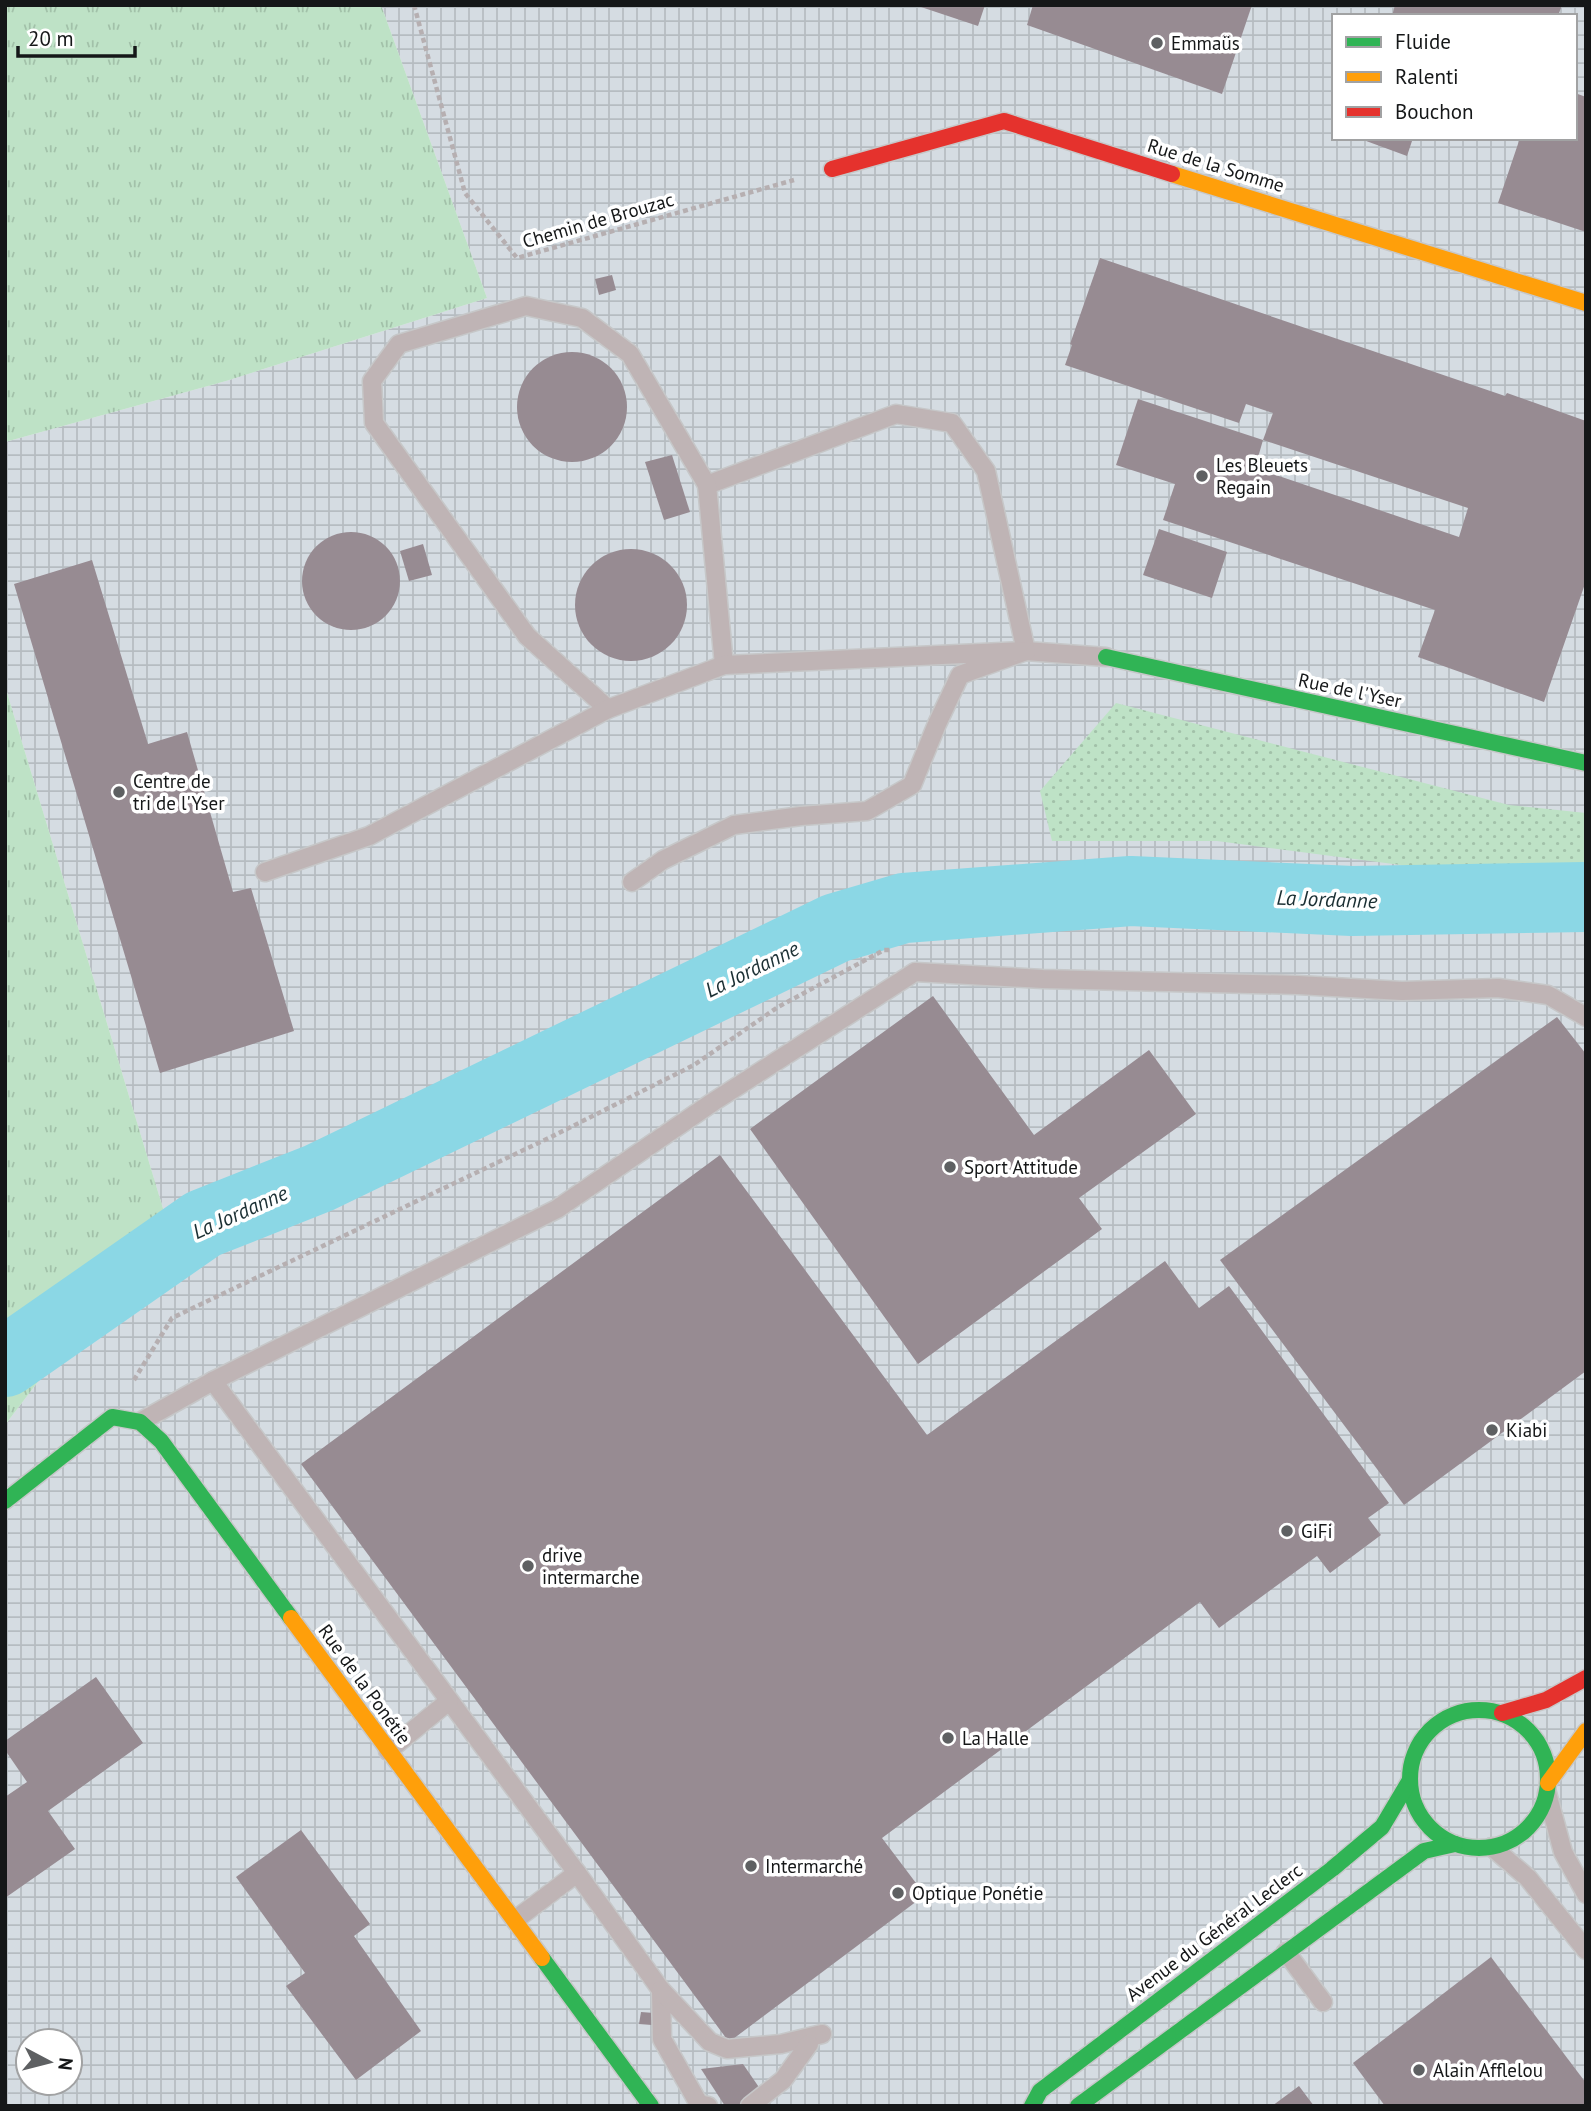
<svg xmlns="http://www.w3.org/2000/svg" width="1591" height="2111" viewBox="0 0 1591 2111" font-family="'PT Sans',sans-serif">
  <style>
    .industrial { fill: url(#industrial-grid); fill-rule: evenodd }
    .grass { fill: url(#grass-tufts) }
    .park { fill: url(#park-dots) }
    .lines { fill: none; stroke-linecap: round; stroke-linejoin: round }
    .river { stroke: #8bd7e5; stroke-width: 70 }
    .building { fill: #978b92; fill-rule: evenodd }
    .lane-casing { stroke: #c6c7c8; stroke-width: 21 }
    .fast-casing { stroke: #c6c7c8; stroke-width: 19 }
    .slow-casing { stroke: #c6c7c8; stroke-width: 19 }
    .jam-casing { stroke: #c6c7c8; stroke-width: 19 }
    .path { stroke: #b6afb1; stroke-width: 4.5; stroke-dasharray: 5 3.5; stroke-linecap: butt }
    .lane { stroke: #bfb4b5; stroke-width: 18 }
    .fast { stroke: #30b455; stroke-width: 16 }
    .slow { stroke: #ff9f0a; stroke-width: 16 }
    .jam { stroke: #e5322d; stroke-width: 16 }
    .poi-dot { fill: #5e6062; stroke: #fff; stroke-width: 2.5 }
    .labels { text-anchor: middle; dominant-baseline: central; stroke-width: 7; stroke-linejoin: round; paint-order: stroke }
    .poi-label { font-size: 19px; fill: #151718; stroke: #fff; text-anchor: start }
    .street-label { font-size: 19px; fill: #151718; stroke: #fff }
    .water-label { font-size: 21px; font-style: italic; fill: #1b2f33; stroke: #fff }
  </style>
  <defs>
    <pattern id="industrial-grid" width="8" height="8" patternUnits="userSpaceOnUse" patternTransform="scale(1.75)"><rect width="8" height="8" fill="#d5dce2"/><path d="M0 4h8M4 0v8" fill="none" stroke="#b6bcc1"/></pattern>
    <pattern id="grass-tufts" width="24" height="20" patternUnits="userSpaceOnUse" patternTransform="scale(1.75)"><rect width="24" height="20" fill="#bee2c6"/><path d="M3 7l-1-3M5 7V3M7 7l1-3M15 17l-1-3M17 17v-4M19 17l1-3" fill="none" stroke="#a2c1a9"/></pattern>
    <pattern id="park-dots" width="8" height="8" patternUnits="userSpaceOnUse" patternTransform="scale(1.75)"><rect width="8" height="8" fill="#bee2c6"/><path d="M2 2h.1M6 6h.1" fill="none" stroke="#a2c1a9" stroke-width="1.8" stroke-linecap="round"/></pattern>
  </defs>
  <rect width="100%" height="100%" fill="#e7e9eb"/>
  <path class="industrial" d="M381 5H1586V2106H5V1425L165 1215 5 686V442L226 381 487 298ZM1334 16H1575V138H1334ZM28 2041H70V2083H28Z"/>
  <g class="grass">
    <path d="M5 5H381L487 298 226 381 5 442Z"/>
    <path d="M5 686 165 1215 5 1425Z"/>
  </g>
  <path class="park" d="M1116 703 1509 805 1586 813V881L1401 865 1217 841H1052L1040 791Z"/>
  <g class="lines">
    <path class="river" d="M5 1362 203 1224 319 1178 836 928 904 908 1131 891 1352 901 1586 897"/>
  </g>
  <g class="building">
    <path d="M915 5H985L978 26Z"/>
    <path d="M1033 5H1252L1222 94 1027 25Z"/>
    <path d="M1395 5H1562L1558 16H1392Z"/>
    <path d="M1575 93 1586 97V232L1498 203 1520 138H1575Z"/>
    <path d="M1358 138H1413L1407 156Z"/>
    <path d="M1100 258 1505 396 1507 393 1586 421V581L1544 702 1418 657 1435 610 1163 520 1175 484 1116 465 1138 399 1263 440 1273 413 1246 404 1239 423 1065 365 1072 345 1070 344ZM1263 440 1468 508 1459 537 1255 468Z"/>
    <path d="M612 275 616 290 599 295 595 279Z"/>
    <circle cx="572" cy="407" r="55"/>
    <path d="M672 455 690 512 664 520 645 462Z"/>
    <path d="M1159 529 1227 552 1212 598 1143 575Z"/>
    <circle cx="351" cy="581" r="49"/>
    <path d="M423 544 432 575 409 581 400 551Z"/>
    <circle cx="631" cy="605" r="56"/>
    <path d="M92 560 148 744 187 732 233 892 251 888 294 1031 160 1073 14 584Z"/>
    <path d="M933 996 1034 1135 1149 1050 1196 1114 1079 1198 1102 1229 918 1364 750 1129Z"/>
    <path d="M1557 1017 1586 1054V1371L1404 1505 1220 1260Z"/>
    <path d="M720 1155 927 1435 1165 1261 1199 1308 1229 1286 1389 1503 1368 1518 1381 1535 1330 1573 1317 1556 1219 1628 1200 1602 882 1838 925 1895 729 2042 301 1464Z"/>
    <path d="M96 1677 143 1743 48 1811 75 1849 5 1898V1797L27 1782 5 1750V1741Z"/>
    <path d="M301 1830 370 1924 354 1936 421 2031 356 2080 286 1986 305 1973 236 1877Z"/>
    <path d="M1491 1957 1586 2083V2106H1385L1353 2063Z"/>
    <path d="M641 2012 654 2013 652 2025 639 2024Z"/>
    <path d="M743 2064 772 2106H725L701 2069Z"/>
    <path d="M1299 2086 1314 2106H1272Z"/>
  </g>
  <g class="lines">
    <defs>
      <g id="lane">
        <path d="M707 485 896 414 952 423 986 471 1026 651 1106 657"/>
        <path d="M608 709 527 636 374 423 372 381 399 344 526 306 582 318 630 354 707 485 724 665"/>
        <path d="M265 872 369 836 608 709 724 665 1026 651 960 675 937 724 912 785 867 811 801 816 734 825 663 860 632 882"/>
        <path d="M213 1381 577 1873"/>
        <path d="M140 1422 213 1381 557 1209 713 1102 915 972 1043 979 1298 985 1402 991 1498 988 1548 995 1586 1017"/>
        <path d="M388 1751 449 1701"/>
        <path d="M1547 1793 1563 1852 1586 1894"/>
        <path d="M1492 1847 1528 1878 1586 1950"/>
        <path d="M515 1920 577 1873 661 1990 662 2039 699 2104 708 2106"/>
        <path d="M1286 1952 1323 2002"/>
        <path d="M661 1990 710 2042 727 2049 781 2044 822 2034"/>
        <path d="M750 2106 783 2080 809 2044"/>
      </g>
      <g id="fast">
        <path d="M1106 657 1586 763"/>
        <path d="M5 1501 112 1417 140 1422 161 1441 291 1618"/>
        <circle cx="1479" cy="1779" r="69"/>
        <path d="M542 1958 651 2106"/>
        <path d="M1032 2106 1040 2091 1332 1869 1382 1827 1410 1780"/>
        <path d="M1078 2106 1424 1851 1455 1844"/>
      </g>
      <g id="slow">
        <path d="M1172 174 1586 303"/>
        <path d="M291 1618 542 1958"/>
        <path d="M1548 1783 1586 1731"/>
      </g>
      <g id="jam">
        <path d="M832 169 1004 121 1172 174"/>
        <path d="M1502 1713 1546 1700 1586 1678"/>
      </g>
    </defs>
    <use href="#lane" class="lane-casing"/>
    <use href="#fast" class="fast-casing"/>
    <use href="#slow" class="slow-casing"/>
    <use href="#jam" class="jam-casing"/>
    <g class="path">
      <path d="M414 5 465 193 517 258 794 180"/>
      <path d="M134 1380 172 1318 553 1136 694 1065 778 1007 884 950H892"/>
    </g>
    <use href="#lane" class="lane"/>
    <use href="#fast" class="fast"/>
    <use href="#slow" class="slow"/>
    <use href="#jam" class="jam"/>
  </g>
  <g class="poi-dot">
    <circle cx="1157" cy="43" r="7"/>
    <circle cx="1202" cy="476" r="7"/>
    <circle cx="119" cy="792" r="7"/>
    <circle cx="950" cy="1167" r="7"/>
    <circle cx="1492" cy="1430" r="7"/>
    <circle cx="1287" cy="1531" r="7"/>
    <circle cx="528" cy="1566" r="7"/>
    <circle cx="948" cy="1738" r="7"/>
    <circle cx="751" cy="1866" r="7"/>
    <circle cx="898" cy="1893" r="7"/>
    <circle cx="1419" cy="2070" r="7"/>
  </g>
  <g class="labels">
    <g class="poi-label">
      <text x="1171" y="43">Emmaüs</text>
      <text x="1216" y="465">Les Bleuets<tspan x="1216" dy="22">Regain</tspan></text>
      <text x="133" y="781">Centre de<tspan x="133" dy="22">tri de l'Yser</tspan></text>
      <text x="964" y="1167">Sport Attitude</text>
      <text x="1506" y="1430">Kiabi</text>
      <text x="1301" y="1531">GiFi</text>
      <text x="542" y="1555">drive<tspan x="542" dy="22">intermarche</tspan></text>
      <text x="962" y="1738">La Halle</text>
      <text x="765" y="1866">Intermarché</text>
      <text x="912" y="1893">Optique Ponétie</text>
      <text x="1433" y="2070">Alain Afflelou</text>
    </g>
    <g class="street-label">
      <text transform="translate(1216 165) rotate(17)">Rue de la Somme</text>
      <text transform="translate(598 220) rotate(-16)">Chemin de Brouzac</text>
      <text transform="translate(1350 690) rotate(12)">Rue de l'Yser</text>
      <text transform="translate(365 1684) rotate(54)">Rue de la Ponétie</text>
      <text transform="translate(1214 1932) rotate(-37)">Avenue du Général Leclerc</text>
    </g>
    <g class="water-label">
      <text transform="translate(1327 899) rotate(2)">La Jordanne</text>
      <text transform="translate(752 969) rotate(-26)">La Jordanne</text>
      <text transform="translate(240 1212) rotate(-24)">La Jordanne</text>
    </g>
  </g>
  <rect width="1591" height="2111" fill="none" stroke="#151718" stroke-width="14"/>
  <rect x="1332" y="14" width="245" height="126" fill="#ffffff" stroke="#a1a2a3" stroke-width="2"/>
  <rect x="1346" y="37" width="35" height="10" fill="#30b455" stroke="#a1a2a3" stroke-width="2"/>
  <text x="1395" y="49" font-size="21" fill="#151718">Fluide</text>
  <rect x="1346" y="72" width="35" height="10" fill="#ff9f0a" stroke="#a1a2a3" stroke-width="2"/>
  <text x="1395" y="84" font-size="21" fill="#151718">Ralenti</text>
  <rect x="1346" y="107" width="35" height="10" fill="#e5322d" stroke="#a1a2a3" stroke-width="2"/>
  <text x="1395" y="119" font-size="21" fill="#151718">Bouchon</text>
  <g transform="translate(49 2062) rotate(97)"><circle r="33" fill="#ffffff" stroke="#a1a2a3" stroke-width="2"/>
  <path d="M0-5L12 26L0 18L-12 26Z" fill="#5e6062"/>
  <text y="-10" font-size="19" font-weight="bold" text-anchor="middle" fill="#151718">N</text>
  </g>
  <path d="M18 46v10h117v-10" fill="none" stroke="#151718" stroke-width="3.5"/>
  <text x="28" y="46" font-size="21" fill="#151718" stroke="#ffffff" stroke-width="5" paint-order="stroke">20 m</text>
</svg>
